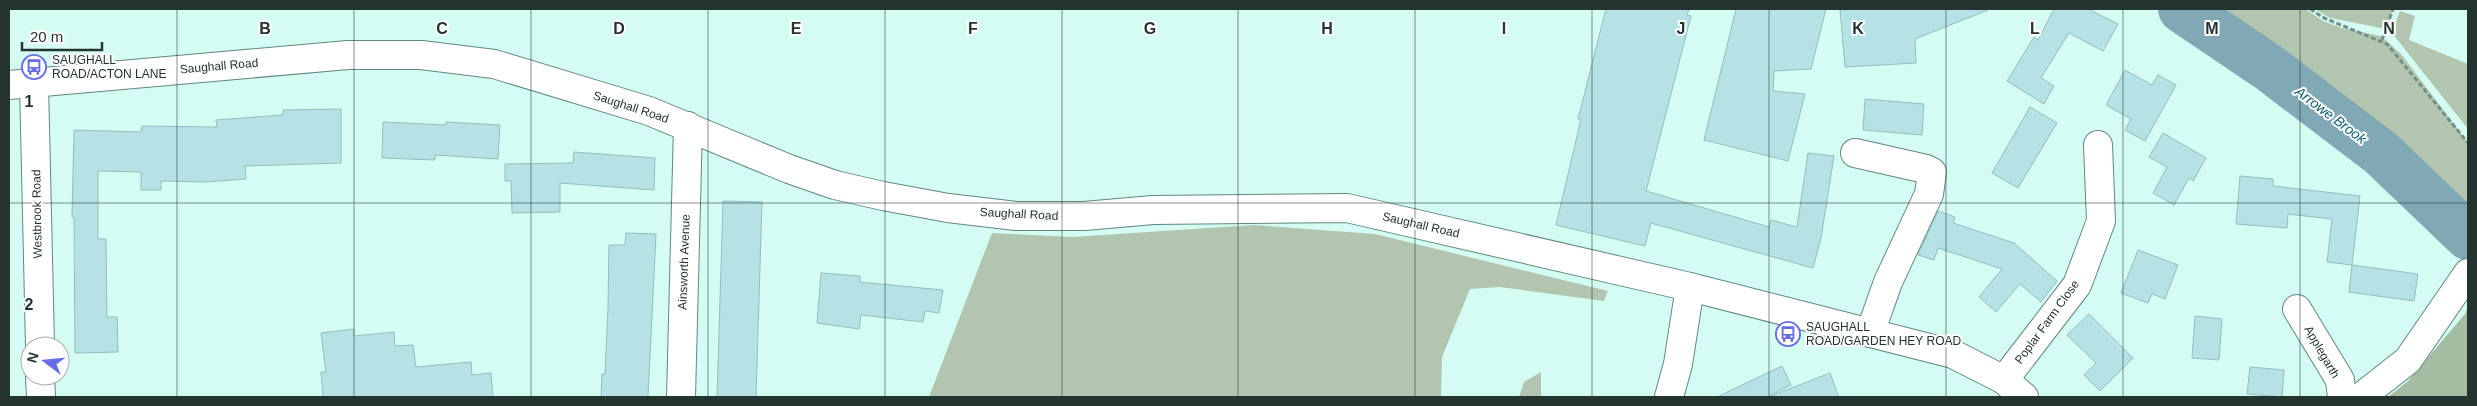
<svg xmlns="http://www.w3.org/2000/svg" width="2477" height="406" viewBox="0 0 2477 406" font-family="Helvetica,sans-serif">
  <style>
    .green { fill: #b2c6af }
    .forest { fill: #a4bca1 }
    .lines { fill: none; stroke-linecap: round; stroke-linejoin: round }
    .river { stroke: #80a8b5; stroke-width: 48 }
    .building { fill: #b5e2e4; stroke: #94bdbf }
    .minor-casing { stroke: #61877f; stroke-width: 30 }
    .path { stroke: #748f8a; stroke-width: 3; stroke-dasharray: 5 2.5; stroke-linecap: butt }
    .minor { stroke: #fff; stroke-width: 28 }
    .grid { fill: none; stroke: #243431; stroke-width: 1; stroke-opacity: 0.55 }
    .labels { text-anchor: middle; dominant-baseline: central; stroke-width: 4; stroke-linejoin: round; paint-order: stroke }
    .poi-label { font-size: 12px; fill: #243431; stroke: #fff; text-anchor: start }
    .street-label { font-size: 12px; fill: #243431; stroke: #fff }
    .water-label { font-size: 14px; font-style: italic; fill: #0d5e71; stroke: #fff }
    .grid-label { font-size: 16px; text-anchor: middle; font-weight: bold; fill: #243431; stroke: #fff; stroke-width: 4; stroke-linejoin: round; paint-order: stroke }
  </style>
  <rect width="100%" height="100%" fill="#d4fcf3"/>
  <g class="green">
    <path d="M2208 9H2305L2323 21 2342 28 2381 36 2402 55 2468 143V227L2441 202 2389 138 2300 66Z"/>
    <path d="M2315 9H2393L2386 29 2330 18Z"/>
    <path d="M2400 11 2415 16 2409 40 2468 64V129L2392 33Z"/>
    <path d="M1254 225 1375 234 1608 291 1604 301 1500 287 1470 289 1442 357 1441 397H929L992 233 1072 237Z"/>
    <path d="M1541 372V397H1519L1524 382Z"/>
  </g>
  <path class="forest" d="M2468 306V397H2388L2408 381 2465 314Z"/>
  <g class="lines">
    <path class="river" d="M2182 9 2268 67 2381 153 2468 236"/>
  </g>
  <g class="building">
    <path d="M1606 9H1689L1687 15 1691 16 1646 191 1769 227 1771 220 1797 227 1808 153 1834 156 1821 238 1813 268 1651 223 1645 246 1556 225 1581 119H1578Z"/>
    <path d="M1736 9H1826L1811 69 1774 71 1773 91 1805 94 1788 161 1704 140Z"/>
    <path d="M1840 9H1988V10L1915 39 1916 63 1845 67Z"/>
    <path d="M2054 9H2088L2118 24 2103 51 2069 33 2041 78 2054 86 2044 104 2007 81 2034 37 2038 40Z"/>
    <path d="M2125 70 2152 85 2158 75 2176 85 2145 141 2125 130 2131 119 2106 105Z"/>
    <path d="M1865 99 1924 104 1922 135 1863 130Z"/>
    <path d="M2030 107 2057 123 2018 188 1992 173Z"/>
    <path d="M341 109V163L245 166 246 179 206 182 161 181V190H141V172L98 171V239H106L107 317H117L118 352 75 353 74 217H72L74 130 141 132 142 126 217 127 216 120 283 115V110Z"/>
    <path d="M383 122 446 125V122L500 125 498 159 435 155V160L382 158Z"/>
    <path d="M2163 133 2206 158 2193 181 2189 178 2174 205 2153 193 2167 167 2149 157Z"/>
    <path d="M574 152 655 158 654 190 560 183V212L512 213 511 181H505V164L573 163Z"/>
    <path d="M2240 176 2273 179V186L2360 196 2352 265 2327 262 2332 219 2288 214 2287 228 2236 224Z"/>
    <path d="M723 201 762 202 756 397H717Z"/>
    <path d="M1938 211 1955 217 1953 223 2014 243 2057 281 2041 302 2020 284 1996 312 1979 297 2002 269 1938 248 1934 260 1918 255Z"/>
    <path d="M626 233 656 234 648 397H601L602 374H605L608 308 609 245H625Z"/>
    <path d="M2138 250 2178 265 2165 299 2152 294 2148 303 2121 293Z"/>
    <path d="M2352 265 2418 274 2414 301 2349 292Z"/>
    <path d="M821 273 860 276V282L943 290 939 313 925 311 923 322 861 315 859 329 817 323Z"/>
    <path d="M2089 314 2133 358 2100 391 2084 375 2096 363 2067 335Z"/>
    <path d="M2195 316 2222 319 2219 360 2192 358Z"/>
    <path d="M354 329V336L394 332 395 346 413 345 416 367 471 362 472 375 491 373 493 397H323L321 372H326L321 333Z"/>
    <path d="M1782 366 1791 385 1767 397H1717Z"/>
    <path d="M2250 367 2284 370 2282 397 2247 394Z"/>
    <path d="M1830 373 1839 397H1772L1771 396Z"/>
  </g>
  <g class="lines">
    <defs>
      <g id="minor">
        <path d="M34 83 40 346"/>
        <path d="M9 85 348 55H421L494 64 649 111 789 169 835 185 883 196 948 208 1016 216H1084L1153 210 1347 208 1690 287 1953 354 2004 380 2024 397"/>
        <path d="M1855 153 1926 169 1932 172 1929 194 1888 282 1870 333"/>
        <path d="M2297 309 2340 380 2342 397"/>
        <path d="M40 376 41 397"/>
        <path d="M2004 380 2077 285 2101 221 2098 145"/>
        <path d="M681 397 688 126"/>
        <path d="M1669 397 1678 364 1690 287"/>
        <path d="M2361 397 2408 360 2468 273"/>
      </g>
    </defs>
    <use href="#minor" class="minor-casing"/>
    <g class="path">
      <path d="M2310 9 2324 18 2387 44 2468 143"/>
      <path d="M2382 40 2393 9"/>
    </g>
    <use href="#minor" class="minor"/>
  </g>
  <path class="grid" d="M177 9V397M354 9V397M531 9V397M708 9V397M885 9V397M1062 9V397M1238 9V397M1415 9V397M1592 9V397M1769 9V397M1946 9V397M2123 9V397M2300 9V397M9 203H2468"/>
  <defs>
    <symbol id="bus-ring" viewBox="-11 -11 22 22"><circle r="9.5" fill="#fff" stroke="#676de6" stroke-width="1.5"/><path d="M-5-6H5V4H4V6H2V4H-2V6H-4V4H-5ZM-3.5-4V0h7V-4ZM-3.5 1.2v1.5H-2V1.2ZM2 1.2v1.5H3.5V1.2Z" fill="#676de6"/></symbol>
  </defs>
  <g fill-rule="evenodd">
    <use href="#bus-ring" x="20" y="53" width="28" height="28"/>
    <use href="#bus-ring" x="1774" y="320" width="28" height="28"/>
  </g>
  <g class="labels">
    <g class="poi-label">
      <text x="52" y="60">SAUGHALL<tspan x="52" dy="14">ROAD/ACTON LANE</tspan></text>
      <text x="1806" y="327">SAUGHALL<tspan x="1806" dy="14">ROAD/GARDEN HEY ROAD</tspan></text>
    </g>
    <g class="street-label">
      <text transform="translate(219 66) rotate(-5)">Saughall Road</text>
      <text transform="translate(631 107) rotate(18)">Saughall Road</text>
      <text transform="translate(37 214) rotate(-91)">Westbrook Road</text>
      <text transform="translate(1019 214) rotate(3)">Saughall Road</text>
      <text transform="translate(1421 225) rotate(13)">Saughall Road</text>
      <text transform="translate(684 262) rotate(-88)">Ainsworth Avenue</text>
      <text transform="translate(2047 322) rotate(-54)">Poplar Farm Close</text>
      <text transform="translate(2322 352) rotate(60)">Applegarth</text>
    </g>
    <g class="water-label">
      <text transform="translate(2331 115) rotate(37)">Arrowe Brook</text>
    </g>
  </g>
  <g class="grid-label">
    <text x="265" y="34">B</text>
    <text x="442" y="34">C</text>
    <text x="619" y="34">D</text>
    <text x="796" y="34">E</text>
    <text x="973" y="34">F</text>
    <text x="1150" y="34">G</text>
    <text x="1327" y="34">H</text>
    <text x="1504" y="34">I</text>
    <text x="1681" y="34">J</text>
    <text x="1858" y="34">K</text>
    <text x="2035" y="34">L</text>
    <text x="2212" y="34">M</text>
    <text x="2389" y="34">N</text>
    <text x="29" y="107">1</text>
    <text x="29" y="310">2</text>
  </g>
  <rect width="2477" height="406" fill="none" stroke="#243431" stroke-width="20"/>
  <g transform="translate(45 361) rotate(286)"><circle r="24" fill="#ffffff" stroke="#a7aead"/>
  <path d="M0-4L9 19L0 12L-9 19Z" fill="#676de6"/>
  <text y="-8" font-size="14" font-weight="bold" text-anchor="middle" fill="#243431">N</text>
  </g>
  <path d="M22 42v8h80v-8" fill="none" stroke="#243431" stroke-width="2.5"/>
  <text x="30" y="42" font-size="15" fill="#243431" stroke="#ffffff" stroke-width="4" paint-order="stroke">20 m</text>
</svg>
